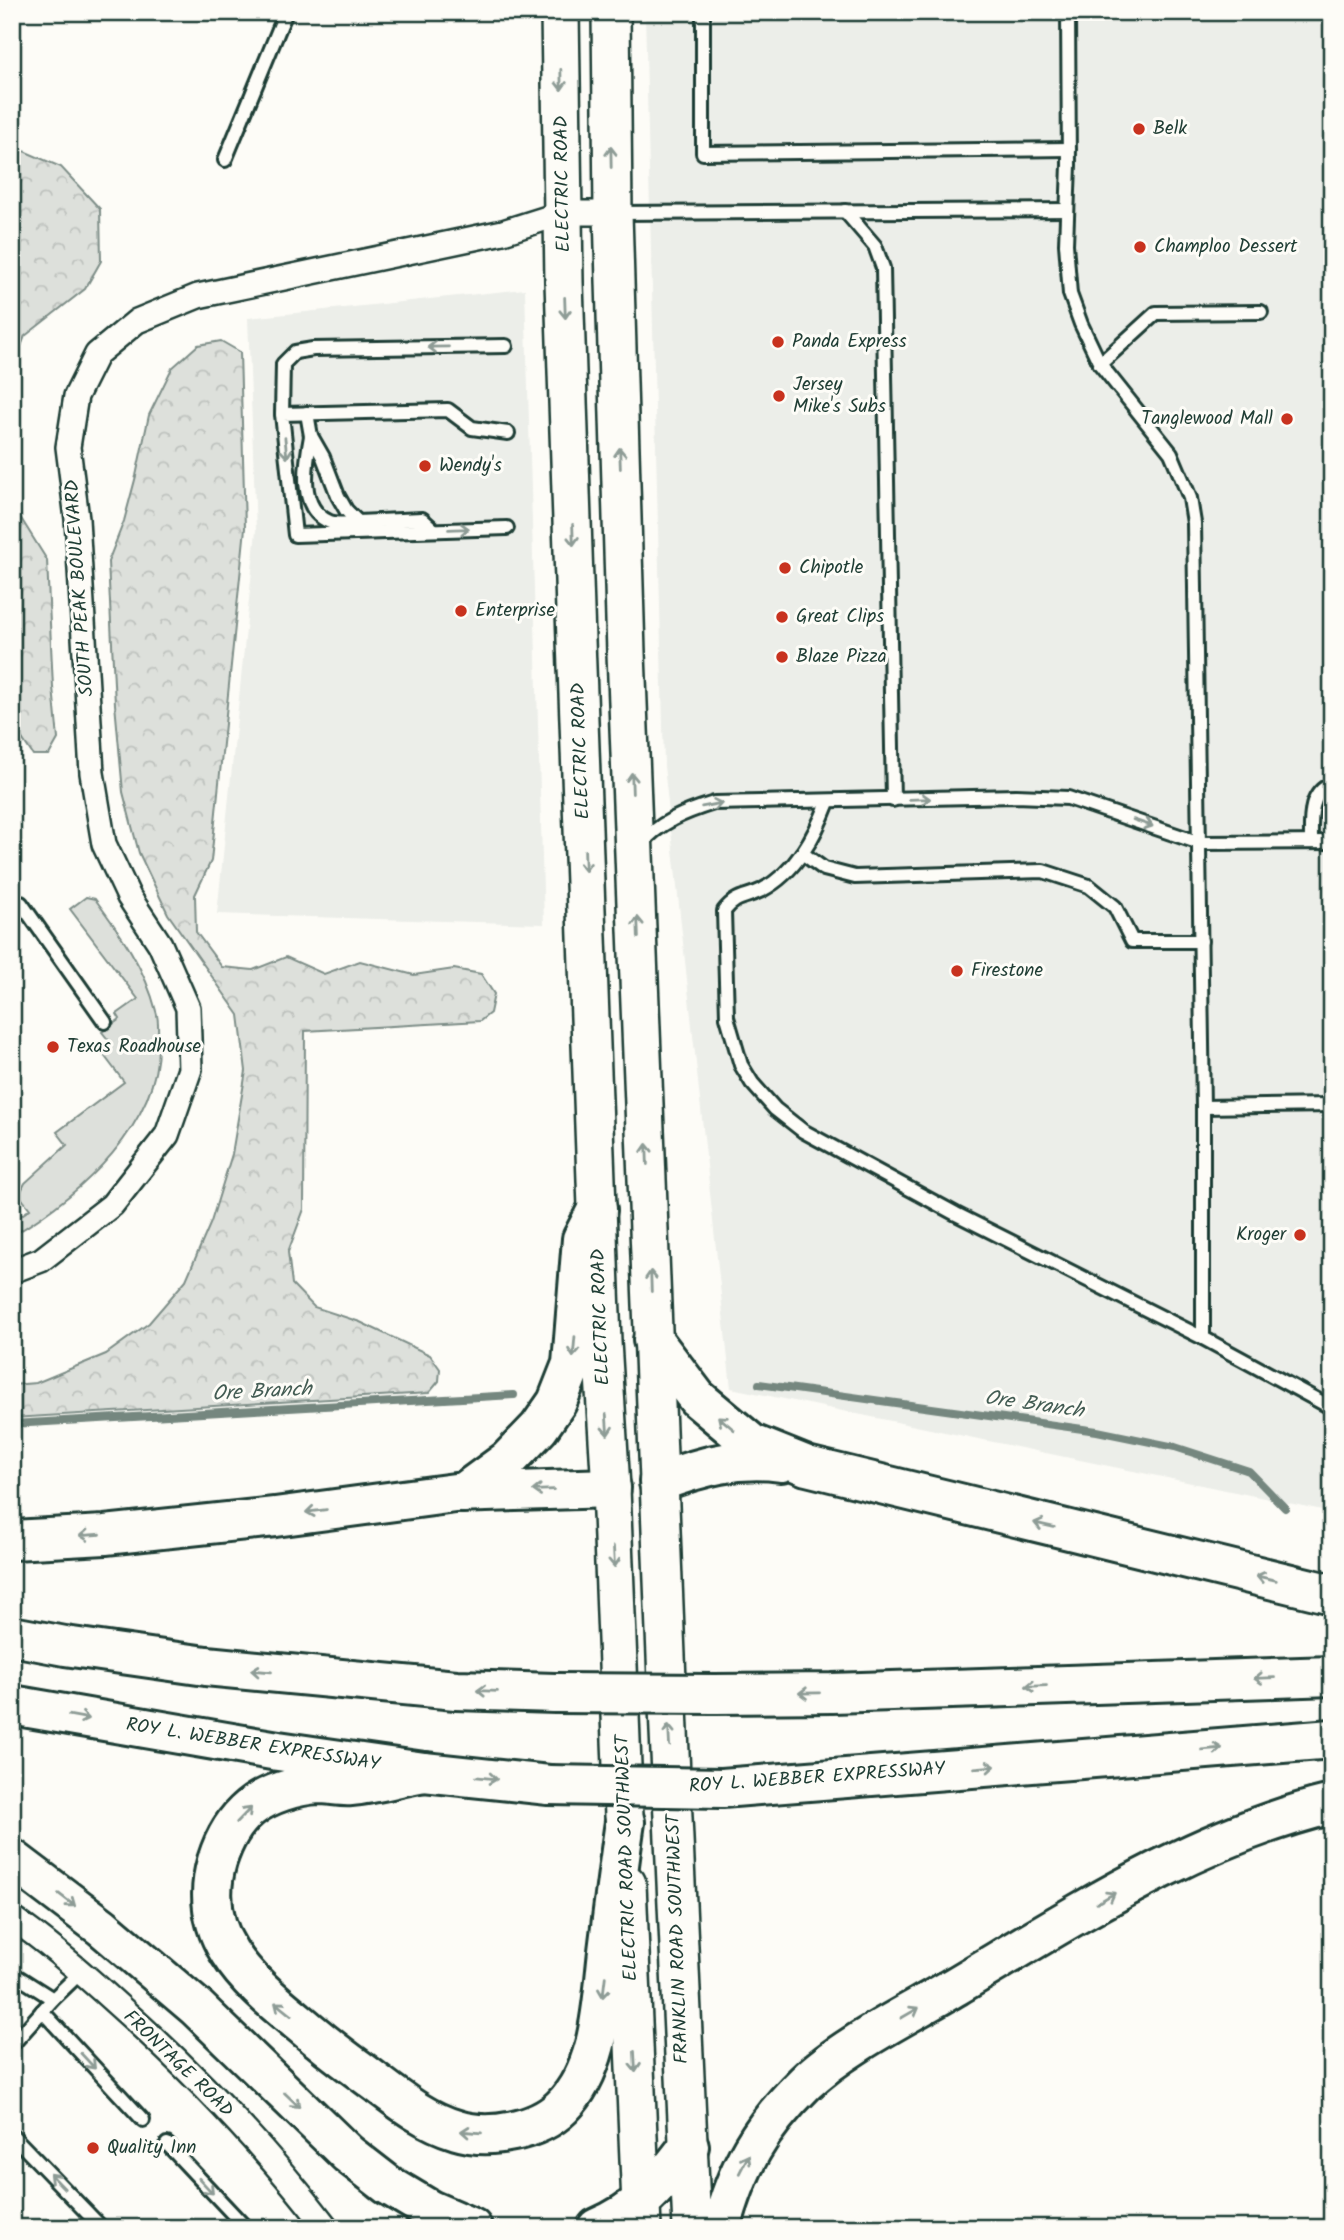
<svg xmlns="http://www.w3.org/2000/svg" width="1344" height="2240" viewBox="0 0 1344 2240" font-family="Kalam,sans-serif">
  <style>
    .built { fill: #eceee9 }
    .green { fill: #dde0db; stroke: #7e8e88; stroke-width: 2 }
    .forest { fill: url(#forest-crowns); stroke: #7e8e88; stroke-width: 2 }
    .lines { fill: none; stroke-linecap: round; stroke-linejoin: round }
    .stream { stroke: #75877f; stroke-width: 8 }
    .service-casing { stroke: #1f3d34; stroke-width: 18 }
    .minor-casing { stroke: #1f3d34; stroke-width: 28 }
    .primary-casing { stroke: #1f3d34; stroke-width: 42 }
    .trunk-casing { stroke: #1f3d34; stroke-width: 44 }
    .motorway-casing { stroke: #1f3d34; stroke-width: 44 }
    .service { stroke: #fdfcf7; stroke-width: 12 }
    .minor { stroke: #fdfcf7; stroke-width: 23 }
    .primary { stroke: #fdfcf7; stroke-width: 37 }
    .trunk { stroke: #fdfcf7; stroke-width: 38 }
    .motorway { stroke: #fdfcf7; stroke-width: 38 }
    .motorway-bridge-casing { stroke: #1f3d34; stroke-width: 44; stroke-linecap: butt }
    .motorway-bridge { stroke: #fdfcf7; stroke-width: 38 }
    .oneway { stroke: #8e9c96 }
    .poi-dot { fill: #c8321e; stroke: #fdfcf7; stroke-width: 2.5 }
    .labels { text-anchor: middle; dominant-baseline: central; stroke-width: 6; stroke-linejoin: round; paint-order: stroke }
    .poi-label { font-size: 19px; fill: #1f3d34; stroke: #fdfcf7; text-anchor: start }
    .street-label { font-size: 19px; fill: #1f3d34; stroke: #fdfcf7 }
    .water-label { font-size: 21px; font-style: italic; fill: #435c53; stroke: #fdfcf7 }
  </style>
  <defs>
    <pattern id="forest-crowns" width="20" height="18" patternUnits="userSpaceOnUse" patternTransform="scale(1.75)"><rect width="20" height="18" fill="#dde0db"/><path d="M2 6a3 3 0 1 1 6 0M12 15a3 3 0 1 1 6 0" fill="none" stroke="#bdc1bd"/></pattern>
  </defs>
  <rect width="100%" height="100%" fill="#fdfcf7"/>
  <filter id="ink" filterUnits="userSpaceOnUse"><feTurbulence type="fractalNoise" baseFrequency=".0143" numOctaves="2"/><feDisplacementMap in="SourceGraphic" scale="14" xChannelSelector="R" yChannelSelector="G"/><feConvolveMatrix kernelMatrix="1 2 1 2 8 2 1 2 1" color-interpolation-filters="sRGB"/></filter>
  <g filter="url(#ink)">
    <g class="built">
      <path d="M645 12H1332V1512L731 1388 664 766Z"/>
      <path d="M525 289 544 924 217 914 256 531 248 318Z"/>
    </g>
    <path class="green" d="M86 897 95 899C121 934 145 968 156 1011 159 1020 158 1029 158 1038 162 1124 80 1195 12 1236V1222L30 1209 19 1195 25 1183 67 1145 57 1132 124 1082 100 1050 110 1042 102 1032 120 1019 117 1014 138 999 70 909Z"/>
    <g class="forest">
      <path d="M12 146 61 167 100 209 101 261 85 289 25 336 12 370Z"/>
      <path d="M221 341 240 352 245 528 211 861 195 895 196 932 222 967 253 970 286 957 324 974 360 961 414 975 454 969 481 974 494 994 490 1013 480 1021 305 1031 304 1209 288 1252 292 1284 314 1307 360 1322 430 1355 440 1369 439 1381 429 1393 12 1418V1385L36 1383 106 1354 149 1323 186 1280 211 1222 232 1154 246 1071 239 1015 168 914 139 853 123 792 115 704 108 562 124 521 136 476 149 415 172 368 198 345Z"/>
      <path d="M12 504 47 560 53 687 58 739 49 755H33L15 728 12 711Z"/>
    </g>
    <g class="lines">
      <g class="stream">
        <path d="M759 1384 1097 1431 1175 1447 1249 1471 1285 1508"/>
        <path d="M12 1424 514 1395"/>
      </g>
      <defs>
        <g id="service">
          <path d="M703 12V153L1069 149"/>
          <path d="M1068 12 1069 165 1066 244 1070 294 1081 324 1100 364 1171 453 1190 498 1194 523 1203 1107V1338"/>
          <path d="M225 160 286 12"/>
          <path d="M845 211 875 246 883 268 893 800"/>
          <path d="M616 213 1067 210"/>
          <path d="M1100 364 1156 313 1261 312"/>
          <path d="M307 413 311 436 323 457 338 496 346 510 358 522 422 519 434 530"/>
          <path d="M282 414 283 364 295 352 313 349 506 346"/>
          <path d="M311 436C306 463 297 509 330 522 337 525 350 523 358 522"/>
          <path d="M507 528 295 535 282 414 448 410 472 428 508 433"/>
          <path d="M828 802C815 836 796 872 762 890 746 898 736 895 724 911L727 1017 741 1065 752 1083 775 1109 803 1131 956 1214 1203 1338 1332 1408"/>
          <path d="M1311 842C1311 820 1308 793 1332 784"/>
          <path d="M639 846C659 822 685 812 714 803L1016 796 1068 798 1200 843 1332 842"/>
          <path d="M802 853 824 869 855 877 1043 871 1089 886 1115 907 1132 941H1201"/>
          <path d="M12 903H21L105 1022"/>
          <path d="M1203 1107 1332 1105"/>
          <path d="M12 1973 53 1999"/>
          <path d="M42 2011 143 2120"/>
          <path d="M12 2045 53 1999 81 1972"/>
          <path d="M12 2135 102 2228"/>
          <path d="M167 2144 246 2228"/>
        </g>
        <g id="minor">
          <path d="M12 1271 41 1260 112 1205 167 1135 190 1069 188 1008 160 944 129 897 104 844 92 773 77 519 68 447 76 396 97 354 137 321 198 296 503 232 563 213H613"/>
          <path d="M12 1918C50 1944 85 1975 119 2006 195 2074 265 2147 327 2228"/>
        </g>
        <g id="primary">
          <path d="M560 12 564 282 576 640 602 1342 611 1488 624 1816"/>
          <path d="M611 12 613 213 626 653 669 1731 692 2228"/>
          <path d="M627 1884 642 2228"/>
        </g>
        <g id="trunk">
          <path d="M463 1493 508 1460 539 1428 557 1402 572 1364 582 1239 597 1210"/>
          <path d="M12 1540 105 1535 275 1517 455 1493 611 1488"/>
          <path d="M12 1859 102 1927 196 2007 348 2154 388 2185 430 2210 472 2228"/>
          <path d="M597 2228C641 2210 661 2183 689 2146"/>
        </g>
        <g id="motorway">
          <path d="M653 1340 697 1398 752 1444 807 1466 1332 1594"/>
          <path d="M659 1482C700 1467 737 1456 781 1462"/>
          <path d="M12 1636 65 1646 206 1666 456 1690 555 1693"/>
          <path d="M715 1694 832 1693 1332 1676"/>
          <path d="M12 1705 278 1751 424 1772 549 1785"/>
          <path d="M424 1772C400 1776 375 1784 351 1786 341 1787 330 1784 319 1784 297 1785 267 1794 250 1808 234 1821 223 1842 217 1861 196 1934 245 1979 296 2020 316 2037 337 2054 358 2069 390 2092 419 2119 457 2130 489 2140 538 2131 562 2107 603 2066 602 1997 609 1943 614 1903 619 1862 625 1822"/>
          <path d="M722 1788 1332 1739"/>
          <path d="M721 2228C737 2167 760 2127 805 2083 843 2046 909 2014 956 1986 1076 1915 1195 1837 1332 1804"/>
        </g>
      </defs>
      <use href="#service" class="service-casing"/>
      <use href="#minor" class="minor-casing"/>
      <use href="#primary" class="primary-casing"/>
      <use href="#trunk" class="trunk-casing"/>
      <use href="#motorway" class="motorway-casing"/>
      <use href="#service" class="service"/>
      <use href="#minor" class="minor"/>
      <use href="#primary" class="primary"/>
      <use href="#trunk" class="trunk"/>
      <use href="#motorway" class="motorway"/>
      <defs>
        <g id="motorway-bridge">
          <path d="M555 1693 715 1694"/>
          <path d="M549 1785 722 1788"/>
        </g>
      </defs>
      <use href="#motorway-bridge" class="motorway-bridge-casing"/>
      <use href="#motorway-bridge" class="motorway-bridge"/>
    </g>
    <defs><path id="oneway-shaft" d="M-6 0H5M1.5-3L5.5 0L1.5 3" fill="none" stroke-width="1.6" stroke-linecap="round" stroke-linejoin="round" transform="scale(1.75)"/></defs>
    <g class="oneway">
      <use href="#oneway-shaft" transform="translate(561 80) rotate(89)"/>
      <use href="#oneway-shaft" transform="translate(611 157) rotate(-91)"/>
      <use href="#oneway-shaft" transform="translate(565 308) rotate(88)"/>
      <use href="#oneway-shaft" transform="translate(438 347) rotate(179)"/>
      <use href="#oneway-shaft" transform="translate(286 448) rotate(84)"/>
      <use href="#oneway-shaft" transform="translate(620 458) rotate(-92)"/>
      <use href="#oneway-shaft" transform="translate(459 529) rotate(-2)"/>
      <use href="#oneway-shaft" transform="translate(573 535) rotate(88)"/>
      <use href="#oneway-shaft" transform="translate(632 783) rotate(-92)"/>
      <use href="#oneway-shaft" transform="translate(920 799) rotate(-2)"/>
      <use href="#oneway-shaft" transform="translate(712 805) rotate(-10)"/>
      <use href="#oneway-shaft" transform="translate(1143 823) rotate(19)"/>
      <use href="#oneway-shaft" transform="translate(585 861) rotate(88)"/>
      <use href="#oneway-shaft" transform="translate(638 927) rotate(-92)"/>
      <use href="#oneway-shaft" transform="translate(647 1154) rotate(-92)"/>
      <use href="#oneway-shaft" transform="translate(651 1281) rotate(-92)"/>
      <use href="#oneway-shaft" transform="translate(574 1347) rotate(95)"/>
      <use href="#oneway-shaft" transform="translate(726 1423) rotate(-140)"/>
      <use href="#oneway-shaft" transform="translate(607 1425) rotate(86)"/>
      <use href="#oneway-shaft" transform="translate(543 1490) rotate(178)"/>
      <use href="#oneway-shaft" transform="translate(316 1511) rotate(172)"/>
      <use href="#oneway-shaft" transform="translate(1044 1525) rotate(-167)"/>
      <use href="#oneway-shaft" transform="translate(90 1535) rotate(176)"/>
      <use href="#oneway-shaft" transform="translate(614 1557) rotate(87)"/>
      <use href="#oneway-shaft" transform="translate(1266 1578) rotate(-167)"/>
      <use href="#oneway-shaft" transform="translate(261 1671) rotate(-175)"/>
      <use href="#oneway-shaft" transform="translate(1264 1678) rotate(178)"/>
      <use href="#oneway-shaft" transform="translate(1036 1686) rotate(178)"/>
      <use href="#oneway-shaft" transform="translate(487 1691) rotate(-178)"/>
      <use href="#oneway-shaft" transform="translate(809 1693) rotate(179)"/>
      <use href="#oneway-shaft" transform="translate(79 1717) rotate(10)"/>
      <use href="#oneway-shaft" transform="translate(669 1735) rotate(-93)"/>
      <use href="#oneway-shaft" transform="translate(1212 1749) rotate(-5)"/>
      <use href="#oneway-shaft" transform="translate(985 1767) rotate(-5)"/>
      <use href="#oneway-shaft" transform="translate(487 1778) rotate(6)"/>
      <use href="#oneway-shaft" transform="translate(244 1815) rotate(-46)"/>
      <use href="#oneway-shaft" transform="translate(1106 1898) rotate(-30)"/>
      <use href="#oneway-shaft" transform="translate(67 1900) rotate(37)"/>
      <use href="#oneway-shaft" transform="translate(604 1987) rotate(97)"/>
      <use href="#oneway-shaft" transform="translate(283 2009) rotate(-141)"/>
      <use href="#oneway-shaft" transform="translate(910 2013) rotate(-30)"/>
      <use href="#oneway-shaft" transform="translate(88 2061) rotate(47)"/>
      <use href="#oneway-shaft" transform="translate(635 2062) rotate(87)"/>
      <use href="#oneway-shaft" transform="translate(292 2100) rotate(44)"/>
      <use href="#oneway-shaft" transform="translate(471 2132) rotate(-175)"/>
      <use href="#oneway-shaft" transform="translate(744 2164) rotate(-63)"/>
      <use href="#oneway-shaft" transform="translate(57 2181) rotate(-134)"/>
      <use href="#oneway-shaft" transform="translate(206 2186) rotate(47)"/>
    </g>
  </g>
  <g class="poi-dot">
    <circle cx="1139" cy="129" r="7"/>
    <circle cx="1140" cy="247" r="7"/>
    <circle cx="778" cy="342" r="7"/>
    <circle cx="779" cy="396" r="7"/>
    <circle cx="1287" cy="419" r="7"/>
    <circle cx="425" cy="466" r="7"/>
    <circle cx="785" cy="568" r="7"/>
    <circle cx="461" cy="611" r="7"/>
    <circle cx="782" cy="617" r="7"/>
    <circle cx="782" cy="657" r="7"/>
    <circle cx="957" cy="971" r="7"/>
    <circle cx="53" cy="1047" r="7"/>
    <circle cx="1300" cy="1235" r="7"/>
    <circle cx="93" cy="2148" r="7"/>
  </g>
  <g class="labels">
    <g class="poi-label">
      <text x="1153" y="129">Belk</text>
      <text x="1154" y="247">Champloo Dessert</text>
      <text x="792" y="342">Panda Express</text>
      <text x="793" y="385">Jersey<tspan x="793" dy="22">Mike's Subs</tspan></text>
      <text x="1273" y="419" text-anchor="end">Tanglewood Mall</text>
      <text x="439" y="466">Wendy's</text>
      <text x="799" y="568">Chipotle</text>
      <text x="475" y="611">Enterprise</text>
      <text x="796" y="617">Great Clips</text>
      <text x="796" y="657">Blaze Pizza</text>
      <text x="971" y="971">Firestone</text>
      <text x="67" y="1047">Texas Roadhouse</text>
      <text x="1286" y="1235" text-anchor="end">Kroger</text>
      <text x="107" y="2148">Quality Inn</text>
    </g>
    <g class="street-label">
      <text transform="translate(563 184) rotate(-91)">ELECTRIC ROAD</text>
      <text transform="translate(80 588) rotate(-94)">SOUTH PEAK BOULEVARD</text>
      <text transform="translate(581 751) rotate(-92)">ELECTRIC ROAD</text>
      <text transform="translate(601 1317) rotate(-92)">ELECTRIC ROAD</text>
      <text transform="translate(253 1745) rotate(9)">ROY L. WEBBER EXPRESSWAY</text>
      <text transform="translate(817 1778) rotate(-4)">ROY L. WEBBER EXPRESSWAY</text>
      <text transform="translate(627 1858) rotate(-92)">ELECTRIC ROAD SOUTHWEST</text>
      <text transform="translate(678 1939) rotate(-92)">FRANKLIN ROAD SOUTHWEST</text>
      <text transform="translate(178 2064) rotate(44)">FRONTAGE ROAD</text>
    </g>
    <g class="water-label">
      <text transform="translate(262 1392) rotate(-3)">Ore Branch</text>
      <text transform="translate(1034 1405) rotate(8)">Ore Branch</text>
    </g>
  </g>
  <rect width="1344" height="2240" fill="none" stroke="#fdfcf7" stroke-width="42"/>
  <rect x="21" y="21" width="1302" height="2198" fill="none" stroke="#1f3d34" stroke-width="2.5" filter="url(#ink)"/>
</svg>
